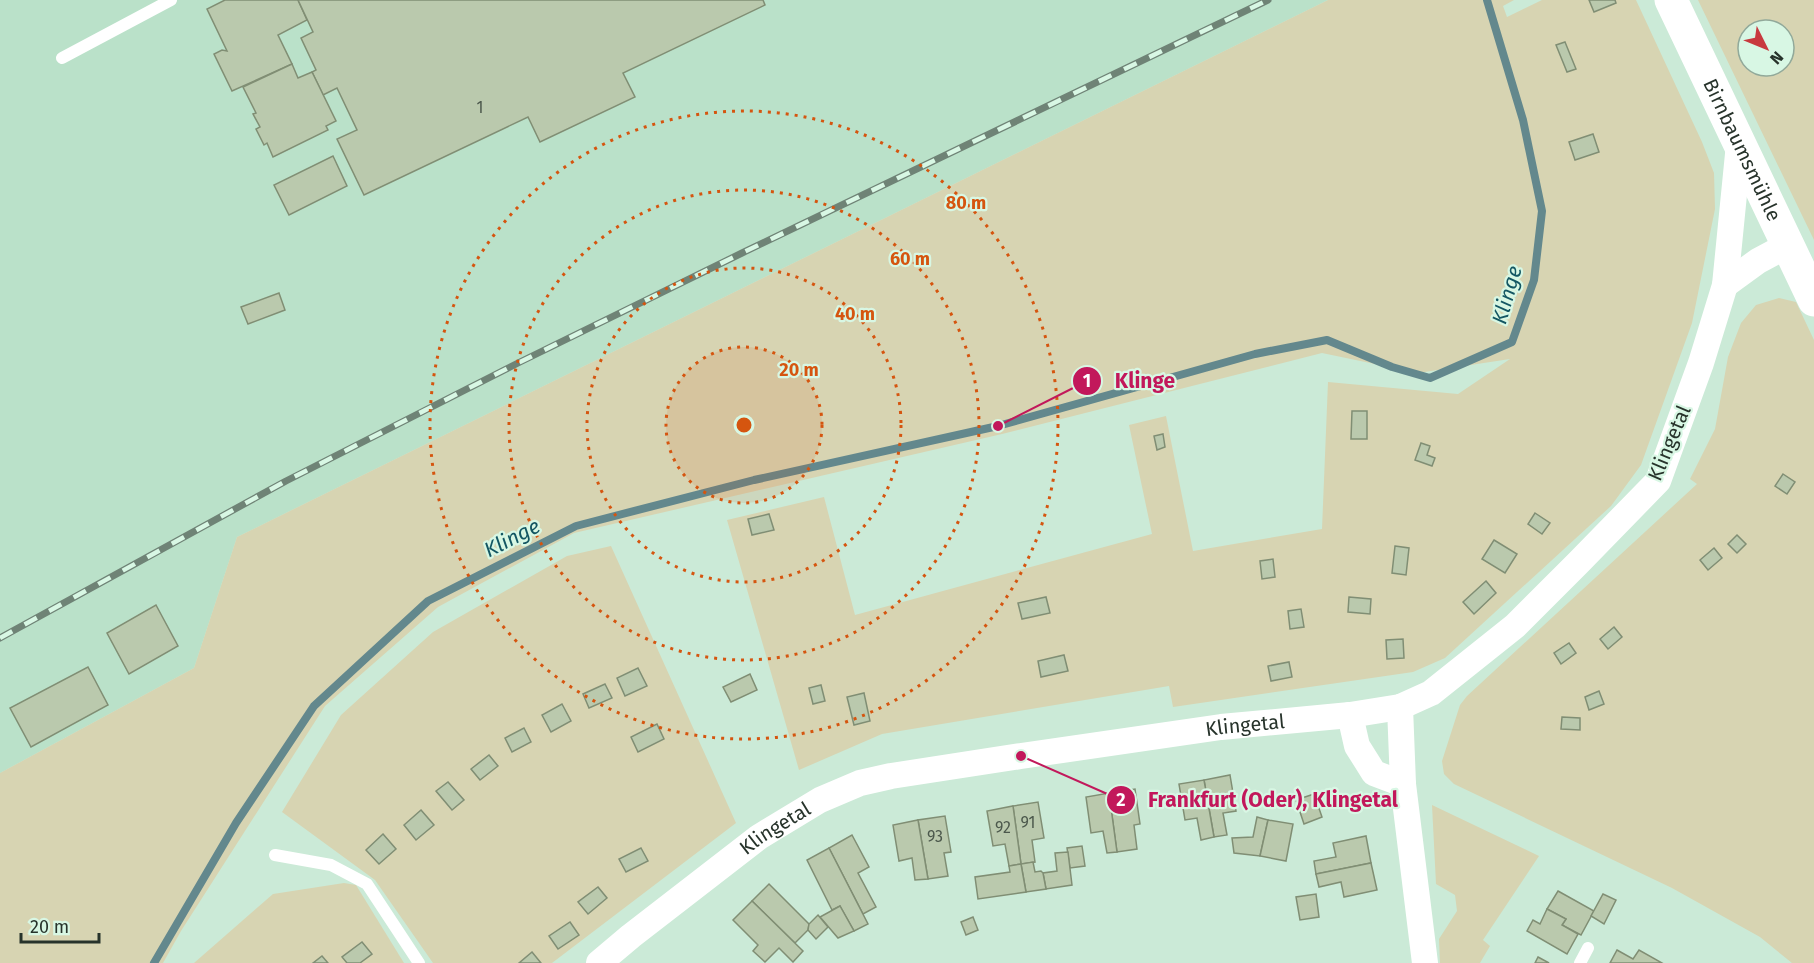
<svg xmlns="http://www.w3.org/2000/svg" width="1814" height="963" viewBox="0 0 1814 963" font-family="'Fira Sans',sans-serif">
  <style>
    .built { fill: #bae1c9 }
    .green { fill: #d7d4b2; fill-rule: evenodd }
    .lines { fill: none; stroke-linecap: round; stroke-linejoin: round }
    .stream { stroke: #63888d; stroke-width: 8 }
    .building { fill: #bac9ad; stroke: #808e74; stroke-width: 1.5 }
    .lane { stroke: #fff; stroke-width: 12 }
    .street { stroke: #fff; stroke-width: 26 }
    .secondary { stroke: #fff; stroke-width: 33 }
    .rail-casing { stroke: #6f8376; stroke-width: 7 }
    .rail { stroke: #d8f7e4; stroke-width: 4.5; stroke-dasharray: 14; stroke-linecap: butt }
    .ring { fill: none; stroke: #d5550f; stroke-width: 3; stroke-dasharray: 3 6 }
    .labels { text-anchor: middle; dominant-baseline: central; stroke-width: 4.5; stroke-linejoin: round; paint-order: stroke }
    .number-label { font-size: 16px; fill: #4c584c }
    .street-label { font-size: 20px; fill: #27332b; stroke: #d8f7e4 }
    .water-label { font-size: 21px; font-style: italic; fill: #135662; stroke: #d8f7e4 }
    .centre { fill: #d5550f; stroke: #d8f7e4; stroke-width: 3 }
    .ring-label { font-size: 18px; text-anchor: middle; font-weight: bold; fill: #d5550f; stroke: #d8f7e4; stroke-width: 4.5; stroke-linejoin: round; paint-order: stroke }
    .leader { fill: none; stroke: #c2185b; stroke-width: 2 }
    .callout-dot { fill: #c2185b; stroke: #d8f7e4; stroke-width: 2 }
    .mark-label { font-size: 18px; text-anchor: middle; font-weight: bold; fill: #fff }
    .callout-label { font-size: 21px; text-anchor: middle; font-weight: bold; fill: #c2185b; stroke: #d8f7e4; stroke-width: 4.5; stroke-linejoin: round; paint-order: stroke }
  </style>
  <rect width="100%" height="100%" fill="#cbead7"/>
  <path class="built" d="M0 0H1328L237 537 194 668 0 773Z"/>
  <g class="green">
    <path d="M1328 0H1514L1503 6 1507 17 1542 0H1636L1702 142 1714 173 1715 209 1692 323 1641 465 1611 506 1445 658 1413 672 1173 707 1169 686 882 734 799 770 727 520 824 497 855 615 1152 534 1129 425 1166 416 1193 551 1322 529 1328 382 1458 394 1510 359 1418 373 1322 353 1002 434 574 533 438 607 325 706 181 931 163 963H0V773L194 668 237 537Z"/>
    <path d="M1698 0H1814V240ZM1748 30H1784V66H1748Z"/>
    <path d="M1779 298 1796 302 1814 340V963H1792L1760 937 1672 888 1454 784 1444 774 1442 761 1460 705 1467 696 1697 484 1690 479 1715 429 1728 357 1741 323 1756 305Z"/>
    <path d="M611 546 736 823 552 963H433L375 880 282 812 341 715 433 632 567 556Z"/>
    <path d="M1432 805 1539 856 1483 940 1490 946 1480 963H1440L1439 939 1457 911 1455 895 1436 884Z"/>
    <path d="M344 883 356 885 404 963H194L273 894Z"/>
  </g>
  <g class="lines">
    <path class="stream" d="M154 963 236 823 314 706 428 601 576 526 754 480 998 426 1255 354 1327 340 1392 367 1430 378 1512 342 1534 280 1542 211 1523 120 1487 0"/>
  </g>
  <g class="building">
    <path d="M225 0H298L307 20 278 35 292 64 232 91 214 54 222 50 227 51 207 9Z"/>
    <path d="M298 0H763L765 5 623 73 635 97 540 142 528 117 364 195 337 139 357 130 337 88 323 95 312 72 316 70 301 38 313 32Z"/>
    <path d="M1589 0H1615L1616 3 1594 12Z"/>
    <path d="M1565 42 1576 69 1567 72 1556 45Z"/>
    <path d="M292 64 298 78 312 72 336 121 326 126 328 130 273 157 267 143 264 145 256 129 260 127 253 114 256 113 243 87Z"/>
    <path d="M1593 134 1599 152 1575 160 1569 142Z"/>
    <path d="M333 156 347 186 289 215 274 185Z"/>
    <path d="M279 293 285 310 248 324 241 307Z"/>
    <path d="M1352 411H1367V439H1351Z"/>
    <path d="M1163 434 1165 447 1157 450 1154 436Z"/>
    <path d="M1421 443 1430 446 1427 455 1435 458 1432 466 1415 460Z"/>
    <path d="M1783 474 1795 482 1787 494 1775 486Z"/>
    <path d="M1535 513 1550 523 1542 534 1528 524Z"/>
    <path d="M769 514 774 530 752 535 748 519Z"/>
    <path d="M1737 535 1746 544 1737 553 1728 544Z"/>
    <path d="M1494 540 1517 554 1505 573 1482 559Z"/>
    <path d="M1395 546 1409 548 1406 575 1392 573Z"/>
    <path d="M1714 548 1722 558 1708 570 1700 560Z"/>
    <path d="M1273 559 1275 577 1262 579 1260 561Z"/>
    <path d="M1486 581 1496 593 1474 614 1463 602Z"/>
    <path d="M1046 597 1050 613 1022 619 1018 603Z"/>
    <path d="M1349 597 1371 599 1370 614 1348 612Z"/>
    <path d="M156 605 178 646 129 674 107 633Z"/>
    <path d="M1301 609 1304 627 1290 629 1288 611Z"/>
    <path d="M1614 627 1622 637 1608 649 1600 639Z"/>
    <path d="M1403 639 1404 658 1387 659 1386 640Z"/>
    <path d="M1569 643 1576 653 1561 664 1554 653Z"/>
    <path d="M1064 655 1068 671 1041 677 1038 661Z"/>
    <path d="M1289 662 1292 677 1271 681 1268 666Z"/>
    <path d="M88 667 108 705 31 747 10 708Z"/>
    <path d="M638 668 647 686 625 696 617 678Z"/>
    <path d="M750 674 757 690 731 702 723 687Z"/>
    <path d="M605 684 612 698 589 708 583 694Z"/>
    <path d="M821 685 825 701 813 704 809 688Z"/>
    <path d="M1599 691 1604 704 1589 710 1585 697Z"/>
    <path d="M864 693 870 721 854 725 847 697Z"/>
    <path d="M562 704 571 721 551 732 542 715Z"/>
    <path d="M1562 717 1580 718V730L1561 729Z"/>
    <path d="M657 724 664 739 638 752 631 737Z"/>
    <path d="M524 728 531 742 512 752 505 738Z"/>
    <path d="M489 755 498 766 480 780 471 769Z"/>
    <path d="M1230 775 1236 811 1223 813 1227 835 1214 837 1204 780Z"/>
    <path d="M1204 780 1214 837 1201 840 1197 818 1185 820 1179 784Z"/>
    <path d="M448 782 464 800 452 810 436 791Z"/>
    <path d="M1135 789 1140 824 1134 825 1137 849 1117 852 1109 793Z"/>
    <path d="M1109 793 1117 852 1107 853 1103 831 1091 833 1086 797Z"/>
    <path d="M1314 794 1322 817 1304 824 1296 800Z"/>
    <path d="M1038 802 1044 838 1032 840 1035 862 1021 864 1013 806Z"/>
    <path d="M1013 806 1021 864 1009 866 1005 844 993 846 987 811Z"/>
    <path d="M421 810 434 825 416 840 404 825Z"/>
    <path d="M945 816 951 852 944 853 948 876 928 879 918 820Z"/>
    <path d="M1257 817 1268 820 1260 856 1234 853 1232 838 1253 837Z"/>
    <path d="M918 820 928 879 915 880 912 858 899 861 893 825Z"/>
    <path d="M1268 820 1293 824 1286 861 1260 856Z"/>
    <path d="M383 834 396 849 379 864 366 850Z"/>
    <path d="M852 835 869 867 858 873 876 907 863 914 829 848Z"/>
    <path d="M1366 836 1371 863 1316 874 1314 861 1336 857 1333 843Z"/>
    <path d="M1082 846 1085 866 1070 868 1067 848Z"/>
    <path d="M641 848 648 861 626 872 619 859Z"/>
    <path d="M829 848 868 924 854 931 840 906 832 910 807 860Z"/>
    <path d="M1068 852 1072 885 1046 889 1043 873 1057 871 1055 853Z"/>
    <path d="M1033 862 1035 872 1041 871 1043 873 1046 889 1026 892 1021 864Z"/>
    <path d="M1371 863 1377 890 1344 897 1341 882 1319 887 1316 874Z"/>
    <path d="M1021 864 1026 892 978 899 975 877 1010 872 1009 866Z"/>
    <path d="M769 884 809 924 808 930 795 943 752 901Z"/>
    <path d="M598 887 607 898 588 914 578 902Z"/>
    <path d="M1558 891 1594 911 1581 935 1562 925 1566 919 1547 909Z"/>
    <path d="M1316 894 1319 917 1300 920 1296 897Z"/>
    <path d="M1603 894 1616 900 1604 924 1591 916Z"/>
    <path d="M752 901 803 951 793 962 779 948 765 962 753 951 758 945 733 920Z"/>
    <path d="M840 906 854 931 838 938 820 917Z"/>
    <path d="M1547 909 1566 919 1562 925 1578 934 1567 954 1527 931 1533 920 1540 924Z"/>
    <path d="M818 915 828 927 816 939 808 930 809 924Z"/>
    <path d="M973 917 978 930 966 935 961 922Z"/>
    <path d="M570 922 579 935 558 949 549 936Z"/>
    <path d="M362 942 372 954 360 963H347L342 957Z"/>
    <path d="M1617 950 1633 959 1639 950 1662 963H1610Z"/>
    <path d="M532 952 541 963H519Z"/>
    <path d="M322 956 328 963H313Z"/>
    <path d="M1538 957 1549 963H1535Z"/>
  </g>
  <g class="lines">
    <g class="lane">
      <path d="M62 58 171 0"/>
      <path d="M275 855 331 865 367 884 419 963"/>
      <path d="M1580 963 1588 948"/>
    </g>
    <g class="street">
      <path d="M1725 285 1758 261 1788 245"/>
      <path d="M1400 707 1403 784 1425 963"/>
      <path d="M1350 715 1357 746 1374 773 1403 784"/>
      <path id="s1" d="M599 963 631 936 759 837 820 800 860 783 891 776 1021 756 1221 727 1350 715 1400 707 1431 693 1515 626 1579 562 1658 481 1701 363 1725 285 1739 144"/>
    </g>
    <path class="secondary" id="s2" d="M1671 0 1814 300"/>
    <defs>
      <path id="rail" d="M0 638 286 481 520 362 742 253 1268 0"/>
    </defs>
    <use href="#rail" class="rail-casing"/>
    <use href="#rail" class="rail"/>
  </g>
  <circle cx="744" cy="425" r="78" fill="#d5550f" fill-opacity=".12"/>
  <g class="ring">
    <circle cx="744" cy="425" r="78"/>
    <circle cx="744" cy="425" r="157"/>
    <circle cx="744" cy="425" r="235"/>
    <circle cx="744" cy="425" r="314"/>
  </g>
  <g class="labels">
    <g class="number-label">
      <text x="480" y="107">1</text>
      <text x="1028" y="822">91</text>
      <text x="1003" y="827">92</text>
      <text x="935" y="836">93</text>
    </g>
    <g class="street-label">
      <text stroke="none"><textPath href="#s2" startOffset="166">Birnbaumsmühle</textPath></text>
      <text transform="translate(1669 443) rotate(-67)">Klingetal</text>
      <text stroke="none"><textPath href="#s1" startOffset="708">Klingetal</textPath></text>
      <text stroke="none"><textPath href="#s1" startOffset="222">Klingetal</textPath></text>
    </g>
    <g class="water-label">
      <text transform="translate(1507 295) rotate(-74)">Klinge</text>
      <text transform="translate(512 538) rotate(-27)">Klinge</text>
    </g>
  </g>
  <circle cx="744" cy="425" r="9" class="centre"/>
  <g class="ring-label">
    <text x="966" y="209">80 m</text>
    <text x="910" y="265">60 m</text>
    <text x="855" y="320">40 m</text>
    <text x="799" y="376">20 m</text>
  </g>
  <path class="leader" d="M998 426L1087 381M1021 756L1121 800"/>
  <g class="callout-dot">
    <circle cx="998" cy="426" r="6"/>
    <circle cx="1021" cy="756" r="6"/>
    <circle cx="1087" cy="381" r="15"/>
    <circle cx="1121" cy="800" r="15"/>
  </g>
  <g class="mark-label">
    <text x="1087" y="387">1</text>
    <text x="1121" y="806">2</text>
  </g>
  <g class="callout-label">
    <text x="1145" y="388">Klinge</text>
    <text x="1273" y="807">Frankfurt (Oder), Klingetal</text>
  </g>
  <g transform="translate(1766 48) rotate(133)"><circle r="28" fill="#d8f7e4" stroke="#91a99a" stroke-width="1.5"/>
  <path d="M0-4.5L10 22L0 15L-10 22Z" fill="#c8393e"/>
  <text y="-9" font-size="16" font-weight="bold" text-anchor="middle" fill="#27332b">N</text>
  </g>
  <path d="M21 933v9h78v-9" fill="none" stroke="#27332b" stroke-width="3"/>
  <text x="30" y="933" font-size="18" fill="#27332b" stroke="#d8f7e4" stroke-width="4.5" paint-order="stroke">20 m</text>
</svg>
